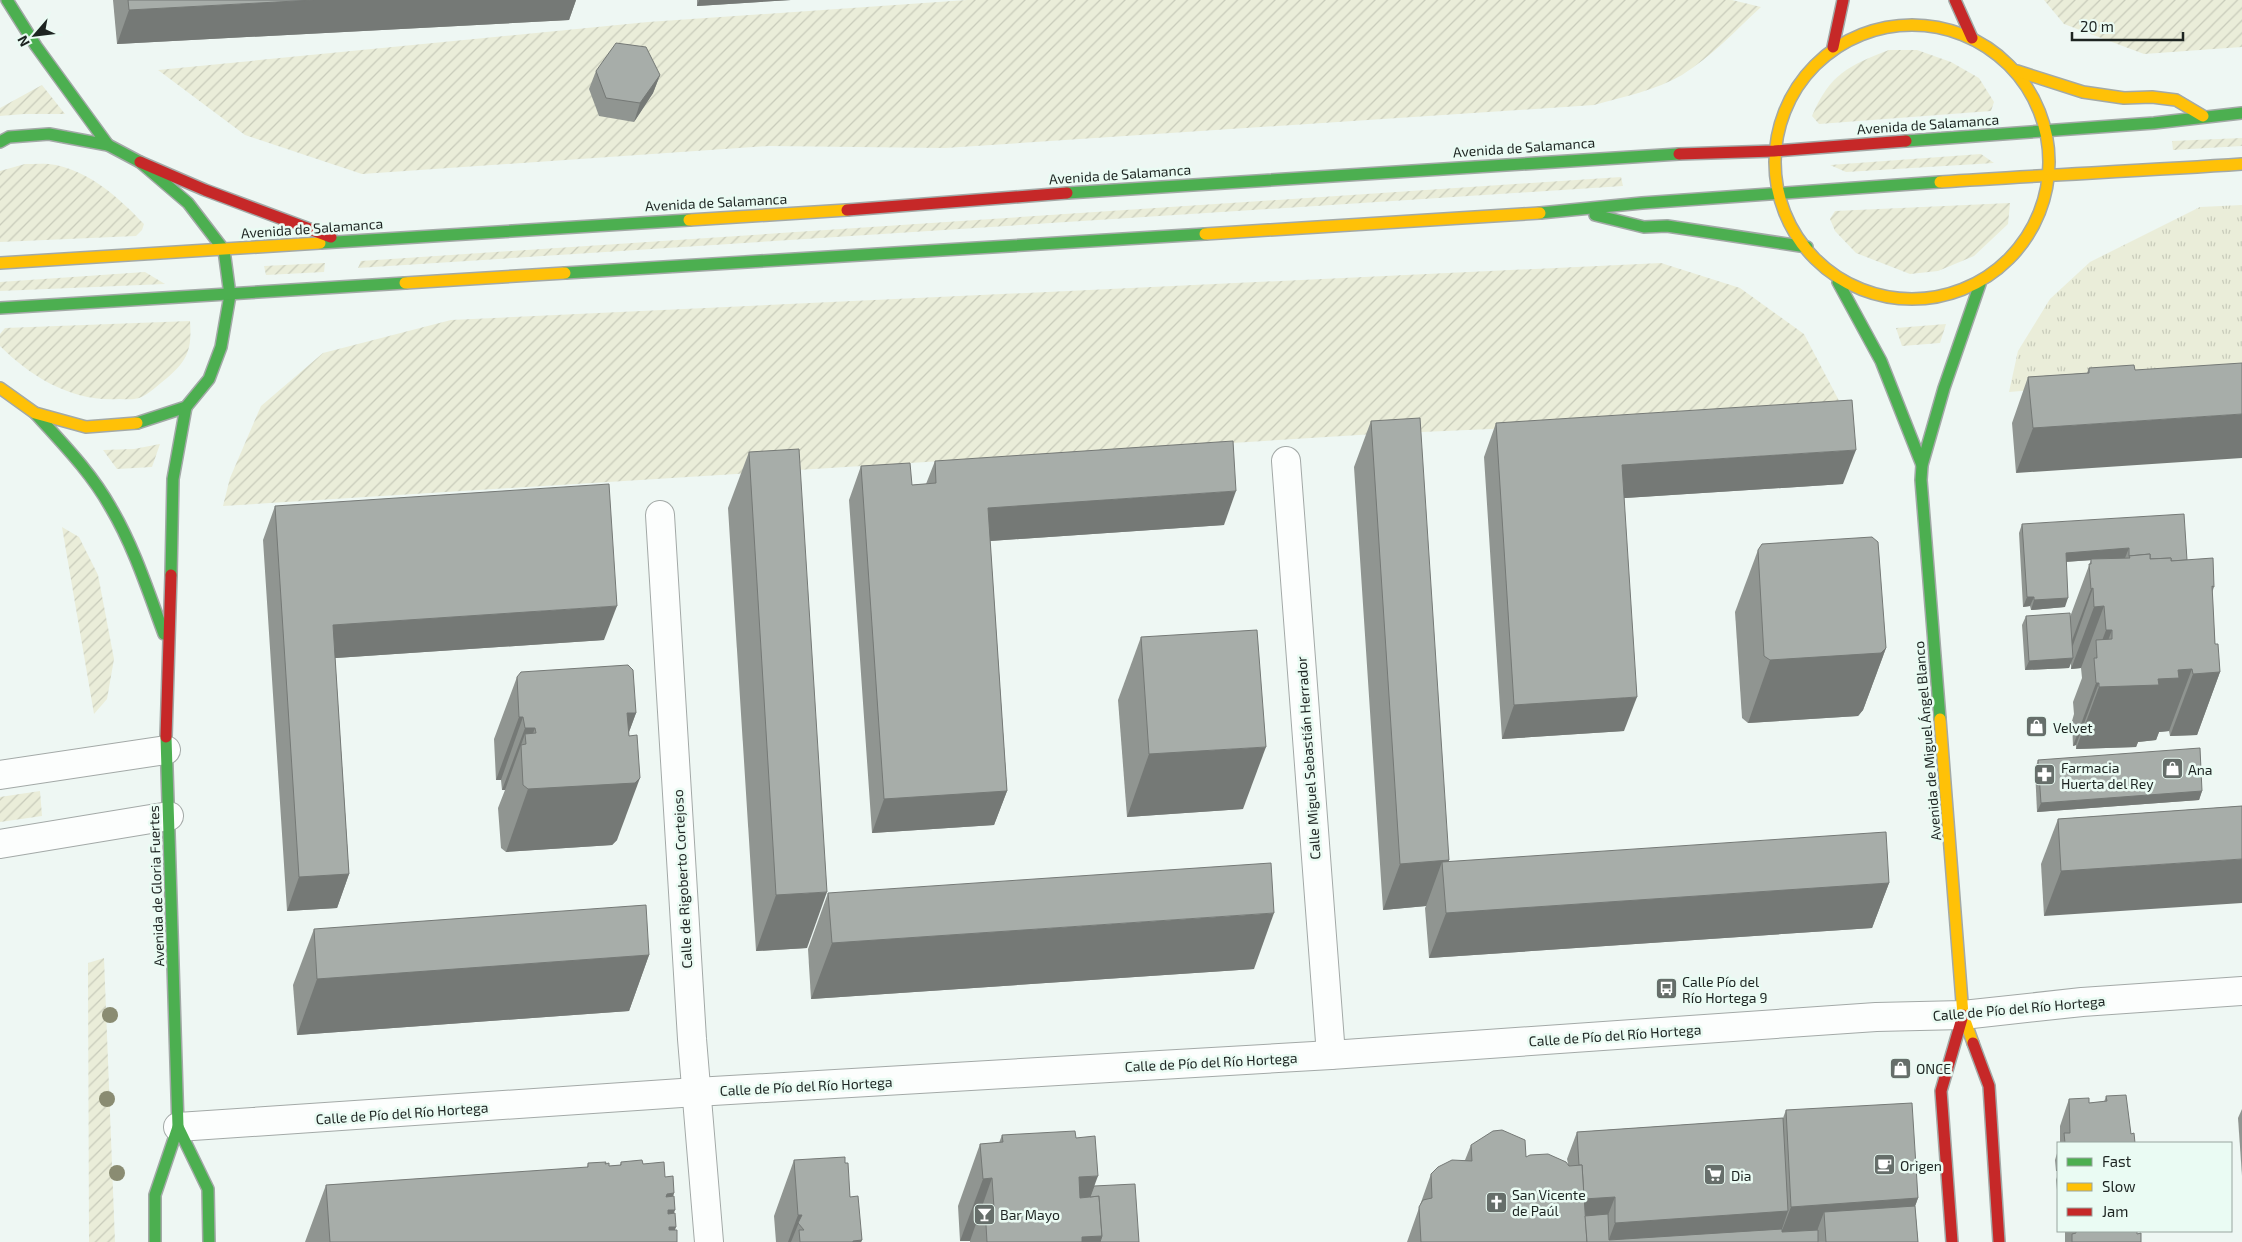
<svg xmlns="http://www.w3.org/2000/svg" width="2242" height="1242" viewBox="0 0 2242 1242" font-family="'Exo 2',sans-serif">
  <style>
    .park { fill: url(#park-tufts) }
    .garden { fill: url(#garden-furrows) }
    .lines { fill: none; stroke-linecap: round; stroke-linejoin: round }
    .street-casing { stroke: #a3a9a7; stroke-width: 30 }
    .fast-casing { stroke: #a3a9a7; stroke-width: 14 }
    .slow-casing { stroke: #a3a9a7; stroke-width: 14 }
    .jam-casing { stroke: #a3a9a7; stroke-width: 14 }
    .street { stroke: #fcfefd; stroke-width: 28 }
    .fast { stroke: #4caf50; stroke-width: 11 }
    .slow { stroke: #ffc107; stroke-width: 11 }
    .jam { stroke: #c62828; stroke-width: 11 }
    .tree { fill: #8a8c72 }
    .wall { fill: #909591 }
    .shaded-wall { fill: #757976 }
    .building { fill: #a7ada9; stroke: #757976 }
    .labels { text-anchor: middle; dominant-baseline: central; stroke-width: 5; stroke-linejoin: round; paint-order: stroke }
    .street-label { font-size: 14px; fill: #1d2421; stroke: #eafbf3 }
    .poi-label { font-size: 14px; fill: #1d2421; stroke: #eafbf3; text-anchor: start }
  </style>
  <defs>
    <pattern id="park-tufts" width="24" height="20" patternUnits="userSpaceOnUse" patternTransform="scale(1.25)"><rect width="24" height="20" fill="#eaedd9"/><path d="M3 7l-1-3M5 7V3M7 7l1-3M15 17l-1-3M17 17v-4M19 17l1-3" fill="none" stroke="#c8cbba"/></pattern>
    <pattern id="garden-furrows" width="10" height="10" patternUnits="userSpaceOnUse" patternTransform="scale(1.25)"><rect width="10" height="10" fill="#eaedd9"/><path d="M-1 1l2-2M0 10L10 0M9 11l2-2" fill="none" stroke="#c8cbba"/></pattern>
  </defs>
  <rect width="100%" height="100%" fill="#eef7f3"/>
  <path class="park" d="M2242 205V374L2009 392 2018 351 2050 299 2090 262 2200 207Z"/>
  <g class="garden">
    <path d="M967 0H1732L1761 7C1736 30 1711 57 1682 75 1656 90 1623 97 1594 105L945 148 769 146 362 174 245 135 158 70 648 22Z"/>
    <path d="M2044 0H2242V47L2144 54 2064 24Z"/>
    <path d="M1889 50H1917L1951 62 1979 78 1994 102 1991 111 1819 124 1812 116C1829 75 1849 65 1889 50Z"/>
    <path d="M42 85 65 114H24L0 116V108Z"/>
    <path d="M2242 138V146L2173 150 2172 141Z"/>
    <path d="M1981 154 1994 163 1846 172 1830 165Z"/>
    <path d="M25 164C35 164 46 163 56 165 92 173 119 198 144 224L142 230 136 236 0 242V171Z"/>
    <path d="M1621 177 1623 186 358 268 361 261Z"/>
    <path d="M2010 203 2008 224 1974 256 1938 271 1910 274 1856 253 1835 231 1830 219 1835 211Z"/>
    <path d="M325 263 324 272 266 275 264 266Z"/>
    <path d="M1661 263 1740 288 1804 334 1846 414 1375 434 223 506 230 478 261 406 323 353 451 320Z"/>
    <path d="M145 272 165 284 0 291V282Z"/>
    <path d="M190 321C192 349 188 360 167 378 159 384 148 395 139 398 133 400 125 399 119 399 73 402 32 378 0 346V334L5 328Z"/>
    <path d="M1946 324 1940 343 1902 346 1896 328Z"/>
    <path d="M160 444 152 467 117 469 103 450 134 449Z"/>
    <path d="M62 527 79 537 98 575 114 659 107 699 94 714Z"/>
    <path d="M40 791 42 816 0 822V797Z"/>
    <path d="M104 958 115 1242H89L88 963Z"/>
  </g>
  <g class="lines">
    <defs>
      <g id="street">
        <path d="M1286 461 1331 1055"/>
        <path d="M660 515 692 1039 709 1242"/>
        <path d="M0 775 166 750"/>
        <path d="M0 844 169 816"/>
        <path d="M178 1127 696 1092 1331 1055 1876 1017 1963 1015 2082 1002 2242 991"/>
      </g>
      <g id="fast">
        <path d="M7 0 36 46 108 145"/>
        <path d="M1906 141 2154 123 2242 113"/>
        <path d="M0 142 9 137 49 134 108 145 140 162 188 203 224 250 230 295 221 347 209 379 186 407 137 423"/>
        <path d="M1067 193 1679 154"/>
        <path d="M1540 213 1642 203 1940 182"/>
        <path d="M1595 215 1644 227 1667 226 1807 247"/>
        <path d="M320 243 689 220"/>
        <path d="M565 273 1205 234"/>
        <path d="M1838 282 1881 361 1922 465"/>
        <path d="M0 308 405 283"/>
        <path d="M35 413C62 443 91 472 111 508 134 547 148 591 164 634"/>
        <path d="M171 575 173 479 186 407"/>
        <path d="M1940 719 1921 480 1922 465 1944 388 1980 284"/>
        <path d="M178 1127 208 1189 209 1242"/>
        <path d="M155 1242V1195L178 1127 166 737"/>
      </g>
      <g id="slow">
        <circle cx="1912" cy="162" r="137"/>
        <path d="M2017 71 2083 92 2124 98 2152 97 2176 100 2203 116"/>
        <path d="M1940 182C2040 175 2141 171 2242 164"/>
        <path d="M689 220 847 210"/>
        <path d="M1205 234 1540 213"/>
        <path d="M0 263 320 243"/>
        <path d="M405 283 565 273"/>
        <path d="M0 388 35 413 86 427 137 423"/>
        <path d="M1940 719 1963 1015 1973 1043"/>
      </g>
      <g id="jam">
        <path d="M1955 0 1972 38"/>
        <path d="M1833 47 1843 0"/>
        <path d="M1679 154 1774 151 1906 141"/>
        <path d="M140 162 205 190 331 237"/>
        <path d="M847 210 1067 193"/>
        <path d="M166 737 171 575"/>
        <path d="M1973 1043 1989 1086 1999 1242"/>
        <path d="M1952 1242 1941 1091 1963 1015"/>
      </g>
    </defs>
    <use href="#street" class="street-casing"/>
    <use href="#fast" class="fast-casing"/>
    <use href="#slow" class="slow-casing"/>
    <use href="#jam" class="jam-casing"/>
    <use href="#street" class="street"/>
    <use href="#fast" class="fast"/>
    <use href="#slow" class="slow"/>
    <use href="#jam" class="jam"/>
  </g>
  <g class="tree">
    <circle cx="110" cy="1015" r="8"/>
    <circle cx="107" cy="1099" r="8"/>
    <circle cx="117" cy="1173" r="8"/>
  </g>
  <g class="wall">
    <path d="M113 0H576L569 20 117 44Z"/>
    <path d="M697 0H791L697 6Z"/>
    <path d="M596 71 660 75 653 93 634 122 599 116 589 89Z"/>
    <path d="M2089 368 2135 370 2016 473 2012 423 2028 377 2087 373Z"/>
    <path d="M1371 421 1449 860 1448 862 1889 883 1872 928 1429 958 1425 908 1426 906 1383 910 1354 467Z"/>
    <path d="M1496 423 1843 484 1624 498V731L1502 739 1484 457Z"/>
    <path d="M749 452 807 948 756 951 728 508Z"/>
    <path d="M935 461 1224 525 990 541 1007 791 994 825 872 833 849 500 861 466 912 485 926 484Z"/>
    <path d="M275 506 604 640 335 658 349 874 337 908 287 911 263 540Z"/>
    <path d="M2022 524 2187 560 2214 587 2212 593 2215 644 2220 672 2197 735 2170 736 2169 731 2159 732 2156 740 2138 742 2136 747 2076 749V745L2073 746 2072 721 2074 714 2073 702 2082 678 2081 668 2071 669V662L2069 668 2025 670 2022 625 2026 616 2070 617 2091 560 2066 562 2065 607 2031 610 2030 606 2023 607 2019 533Z"/>
    <path d="M1758 550 1886 648 1863 710 1858 716 1748 723 1742 718 1735 612Z"/>
    <path d="M1141 637 1243 809 1127 817 1118 700Z"/>
    <path d="M517 677 636 713 629 732 617 840 612 845 506 852 501 848 498 808 505 790H502L501 780H496L494 739Z"/>
    <path d="M2038 760 2202 791 2199 800 2037 812 2035 769Z"/>
    <path d="M2242 806 2044 916 2041 864 2058 819Z"/>
    <path d="M828 893 1254 969 811 999 808 949Z"/>
    <path d="M314 929 649 955 629 1011 297 1035 293 985Z"/>
    <path d="M2106 1096 2131 1134 2135 1143H2060V1126L2069 1099 2089 1103 2104 1102Z"/>
    <path d="M2242 1109V1176L2238 1118Z"/>
    <path d="M1786 1110 1918 1198 1915 1206 1918 1242H1407L1431 1174 1465 1160 1471 1145 1526 1157 1568 1164 1567 1159 1577 1132 1783 1118Z"/>
    <path d="M1002 1135 1076 1138 1094 1186 1139 1242H970V1241H960L958 1206 980 1144 999 1143Z"/>
    <path d="M2058 1150V1171H2056L2055 1160Z"/>
    <path d="M794 1160 845 1163 850 1197 862 1240 861 1242H776L774 1216Z"/>
    <path d="M621 1162 643 1164 665 1177 674 1193 673 1196 675 1230 677 1242H305L326 1185 587 1168 588 1163 605 1164 609 1166 620 1165Z"/>
    <path d="M2058 1174V1189L2057 1190 2056 1180Z"/>
    <path d="M2065 1231H2137V1234L2141 1242H2065Z"/>
  </g>
  <g class="shaded-wall">
    <path d="M314 0H576L569 20 117 44 129 10Z"/>
    <path d="M699 0H791L697 6Z"/>
    <path d="M660 75 653 93 634 122 640 103Z"/>
    <path d="M2242 414V458L2016 473 2033 428Z"/>
    <path d="M1856 450 1843 484 1610 499 1622 465Z"/>
    <path d="M1236 491 1224 525 976 542 988 508Z"/>
    <path d="M2129 548 2125 558 2062 562 2066 553Z"/>
    <path d="M2093 588 2071 651H2068L2091 589Z"/>
    <path d="M2027 597H2034L2030 606 2023 607Z"/>
    <path d="M2068 598 2065 607 2031 610 2034 600Z"/>
    <path d="M617 606 604 640 321 659 333 625Z"/>
    <path d="M2104 606 2081 668 2071 669 2094 607Z"/>
    <path d="M2106 630H2112L2095 675 2097 654Z"/>
    <path d="M1886 648 1863 710 1858 716 1748 723 1770 660Z"/>
    <path d="M2073 658 2069 668 2025 670 2029 661Z"/>
    <path d="M2192 669 2169 731 2159 732 2156 740 2138 742 2136 747 2076 749 2099 687 2178 670Z"/>
    <path d="M2220 672 2197 735 2170 736 2193 674Z"/>
    <path d="M2096 683H2099L2076 745 2073 746Z"/>
    <path d="M1637 697 1624 731 1502 739 1514 705Z"/>
    <path d="M627 713H636L613 775Z"/>
    <path d="M519 717H523L501 780H496Z"/>
    <path d="M525 728H535L522 764 526 744 525 734 505 790H502Z"/>
    <path d="M1266 747 1243 809 1127 817 1149 754Z"/>
    <path d="M640 778 617 840 612 845 506 852 528 789Z"/>
    <path d="M1007 791 994 825 872 833 884 799Z"/>
    <path d="M2202 791 2199 800 2037 812 2041 803Z"/>
    <path d="M2242 859V903L2044 916 2061 871Z"/>
    <path d="M1449 860 1443 876 1442 862 1426 906 1383 910 1400 864Z"/>
    <path d="M349 874 337 908 287 911 299 877Z"/>
    <path d="M1889 883 1872 928 1429 958 1446 913Z"/>
    <path d="M827 892 807 948 756 951 776 895Z"/>
    <path d="M1274 913 1254 969 811 999 832 943Z"/>
    <path d="M649 955 629 1011 297 1035 317 979Z"/>
    <path d="M2058 1164V1171H2056Z"/>
    <path d="M1098 1176 1075 1238 1079 1177Z"/>
    <path d="M992 1178 970 1241H960L983 1179Z"/>
    <path d="M674 1193 668 1210H675L669 1227H676L671 1242H649L667 1194Z"/>
    <path d="M1615 1197 1605 1223 1575 1225 1581 1199Z"/>
    <path d="M1918 1198 1906 1232 1824 1212 1814 1239 1778 1241 1791 1207Z"/>
    <path d="M1788 1211 1779 1238 1608 1242 1615 1223Z"/>
    <path d="M798 1215H802L791 1242H788Z"/>
    <path d="M1102 1236 1100 1242H1080L1082 1237Z"/>
    <path d="M862 1240 861 1242H852L853 1241Z"/>
  </g>
  <g class="building">
    <path d="M128 0H314L129 10Z"/>
    <path d="M616 43 646 47 660 75 640 103 606 98 596 71Z"/>
    <path d="M2242 363V414L2033 428 2028 377 2089 373V368L2134 365 2135 370Z"/>
    <path d="M1852 400 1856 450 1622 465 1637 697 1514 705 1496 423Z"/>
    <path d="M1420 418 1449 860 1400 864 1371 421Z"/>
    <path d="M1233 441 1236 491 988 508 1007 791 884 799 861 466 910 463 912 485 936 483 935 461Z"/>
    <path d="M799 449 827 892 776 895 749 452Z"/>
    <path d="M609 484 617 606 333 625 349 874 299 877 275 506Z"/>
    <path d="M2184 514 2187 560 2171 561V558L2150 559V554L2129 556V548L2066 553 2068 598 2034 600V597H2027L2022 524Z"/>
    <path d="M1872 537 1878 542 1886 648 1881 653 1770 660 1764 656 1758 550 1762 544Z"/>
    <path d="M2150 554V559L2171 558V561L2213 558 2214 587 2212 586 2213 604 2215 644H2218L2220 672 2193 674 2192 669 2178 670 2179 678 2158 679 2159 685 2099 687V683H2096L2094 658H2097L2096 640 2112 639V630H2106L2104 606 2094 607 2093 588 2091 589 2089 564H2091V559L2130 558 2129 556Z"/>
    <path d="M2070 613 2073 658 2029 661 2026 616Z"/>
    <path d="M1257 630 1266 747 1149 754 1141 637Z"/>
    <path d="M628 665 633 670 636 713H627L629 736 637 735 640 778 635 783 528 789 523 785 521 745 526 744 525 734 536 733 535 728H525L523 717H519L517 677 521 672Z"/>
    <path d="M2200 748 2202 791 2041 803 2038 760Z"/>
    <path d="M2242 806V859L2061 871 2058 819Z"/>
    <path d="M1886 832 1889 883 1446 913 1442 862Z"/>
    <path d="M1271 863 1274 913 832 943 828 893Z"/>
    <path d="M646 905 649 955 317 979 314 929Z"/>
    <path d="M2126 1095 2131 1134 2134 1133 2135 1143H2065L2064 1133H2070L2069 1099 2089 1098V1103L2107 1101 2106 1096Z"/>
    <path d="M1912 1103 1918 1198 1791 1207 1786 1110Z"/>
    <path d="M1783 1118 1788 1211 1615 1223V1197L1584 1199 1582 1165H1579L1577 1132Z"/>
    <path d="M1502 1130 1525 1140 1526 1157 1530 1155 1548 1154 1566 1162 1569 1166 1582 1165 1587 1242H1421L1419 1207 1423 1200 1432 1198 1431 1174 1438 1167 1452 1160 1472 1161 1471 1145 1493 1131Z"/>
    <path d="M1075 1131 1076 1138 1095 1136 1098 1176 1079 1177 1080 1198 1099 1196 1102 1236 1082 1237V1242H987L985 1208H994L992 1178 983 1179 980 1144 1003 1142 1002 1135Z"/>
    <path d="M845 1157V1163H848L850 1197 858 1196 862 1240 853 1241V1242H800L799 1230H804L798 1223 802 1215H798L794 1160Z"/>
    <path d="M642 1160 643 1164 664 1162 665 1177 673 1176 674 1193 667 1194 666 1197 674 1196 675 1210H668V1214L675 1213 676 1227H669V1230H677V1242H330L326 1185 588 1167V1163L606 1162 605 1164 609 1163V1166L621 1165V1162Z"/>
    <path d="M1135 1184 1139 1242H1100L1102 1236 1099 1196 1090 1197 1094 1186Z"/>
    <path d="M1915 1206 1918 1242H1826L1824 1212Z"/>
    <path d="M1608 1214 1609 1240 1782 1229V1232L1818 1230V1242H1587L1585 1216Z"/>
    <path d="M2076 1231H2137V1234L2141 1233V1242H2072V1234L2076 1233Z"/>
  </g>
  <defs>
    <symbol id="shop-square" viewBox="-11 -11 22 22"><rect x="-9" y="-9" width="18" height="18" rx="4" fill="#666e6a" stroke="#eafbf3"/><path d="M-5-2.5h2.3a2.7 3.5 0 0 1 5.4 0H5L5.5 6h-11ZM-1.5-2.5h3a1.5 2.3 0 0 0-3 0Z" fill="#fff"/></symbol>
    <symbol id="pharmacy-square" viewBox="-11 -11 22 22"><rect x="-9" y="-9" width="18" height="18" rx="4" fill="#666e6a" stroke="#eafbf3"/><path d="M-2-6h4v4h4v4h-4v4h-4v-4h-4v-4h4Z" fill="#fff"/></symbol>
    <symbol id="bus-square" viewBox="-11 -11 22 22"><rect x="-9" y="-9" width="18" height="18" rx="4" fill="#666e6a" stroke="#eafbf3"/><path d="M-5-6H5V4H4V6H2V4H-2V6H-4V4H-5ZM-3.5-4V0h7V-4ZM-3.5 1.2v1.5H-2V1.2ZM2 1.2v1.5H3.5V1.2Z" fill="#fff"/></symbol>
    <symbol id="cafe-square" viewBox="-11 -11 22 22"><rect x="-9" y="-9" width="18" height="18" rx="4" fill="#666e6a" stroke="#eafbf3"/><path d="M-5.5-4.5H6V0H3Q3 3.5 0 3.5H-2.5Q-5.5 3.5-5.5 0ZM3-3.2v2h1.7v-2ZM-6 4.5H4V6H-6Z" fill="#fff"/></symbol>
    <symbol id="supermarket-square" viewBox="-11 -11 22 22"><rect x="-9" y="-9" width="18" height="18" rx="4" fill="#666e6a" stroke="#eafbf3"/><path d="M-6-5.5h2.5l.6 2H6L4.5 2H-2.5L-4.4-4H-6ZM-1.5 3.2a1.3 1.3 0 1 0 .1 0ZM3 3.2a1.3 1.3 0 1 0 .1 0Z" fill="#fff"/></symbol>
    <symbol id="church-square" viewBox="-11 -11 22 22"><rect x="-9" y="-9" width="18" height="18" rx="4" fill="#666e6a" stroke="#eafbf3"/><path d="M-1.2-6h2.4v3.5h3.3v2.4h-3.3V6h-2.4V-.1h-3.3v-2.4h3.3Z" fill="#fff"/></symbol>
    <symbol id="bar-square" viewBox="-11 -11 22 22"><rect x="-9" y="-9" width="18" height="18" rx="4" fill="#666e6a" stroke="#eafbf3"/><path d="M-6-5H6L.8 .8V4.5H3.5V6h-7V4.5H-.8V.8Z" fill="#fff"/></symbol>
  </defs>
  <g fill-rule="evenodd">
    <use href="#shop-square" x="2024" y="714" width="25" height="25"/>
    <use href="#shop-square" x="2160" y="756" width="25" height="25"/>
    <use href="#pharmacy-square" x="2032" y="762" width="25" height="25"/>
    <use href="#bus-square" x="1654" y="976" width="25" height="25"/>
    <use href="#shop-square" x="1888" y="1056" width="25" height="25"/>
    <use href="#cafe-square" x="1872" y="1152" width="25" height="25"/>
    <use href="#supermarket-square" x="1702" y="1162" width="25" height="25"/>
    <use href="#church-square" x="1484" y="1190" width="25" height="25"/>
    <use href="#bar-square" x="972" y="1202" width="25" height="25"/>
  </g>
  <g class="labels">
    <g class="street-label">
      <text transform="translate(1928 124) rotate(-4)">Avenida de Salamanca</text>
      <text transform="translate(1524 147) rotate(-4)">Avenida de Salamanca</text>
      <text transform="translate(1120 174) rotate(-4)">Avenida de Salamanca</text>
      <text transform="translate(716 202) rotate(-3)">Avenida de Salamanca</text>
      <text transform="translate(312 228) rotate(-4)">Avenida de Salamanca</text>
      <text transform="translate(1927 741) rotate(-95)">Avenida de Miguel Ángel Blanco</text>
      <text transform="translate(1308 758) rotate(-94)">Calle Miguel Sebastián Herrador</text>
      <text transform="translate(682 879) rotate(-93)">Calle de Rigoberto Cortejoso</text>
      <text transform="translate(156 886) rotate(-92)">Avenida de Gloria Fuertes</text>
      <text transform="translate(2019 1008) rotate(-5)">Calle de Pío del Río Hortega</text>
      <text transform="translate(1615 1035) rotate(-4)">Calle de Pío del Río Hortega</text>
      <text transform="translate(1211 1062) rotate(-3)">Calle de Pío del Río Hortega</text>
      <text transform="translate(806 1086) rotate(-3)">Calle de Pío del Río Hortega</text>
      <text transform="translate(402 1113) rotate(-4)">Calle de Pío del Río Hortega</text>
    </g>
    <g class="poi-label">
      <text x="2053" y="727">Velvet</text>
      <text x="2061" y="767">Farmacia<tspan x="2061" dy="16">Huerta del Rey</tspan></text>
      <text x="2188" y="769">Ana</text>
      <text x="1682" y="981">Calle Pío del<tspan x="1682" dy="16">Río Hortega 9</tspan></text>
      <text x="1916" y="1068">ONCE</text>
      <text x="1900" y="1165">Origen</text>
      <text x="1731" y="1175">Dia</text>
      <text x="1512" y="1194">San Vicente<tspan x="1512" dy="16">de Paúl</tspan></text>
      <text x="1000" y="1214">Bar Mayo</text>
    </g>
  </g>
  <rect x="2057" y="1142" width="175" height="90" fill="#eafbf3" stroke="#98a59f"/>
  <rect x="2067" y="1158" width="25" height="8" fill="#4caf50" stroke="#98a59f"/>
  <text x="2102" y="1167" font-size="15" fill="#1d2421">Fast</text>
  <rect x="2067" y="1183" width="25" height="8" fill="#ffc107" stroke="#98a59f"/>
  <text x="2102" y="1192" font-size="15" fill="#1d2421">Slow</text>
  <rect x="2067" y="1208" width="25" height="8" fill="#c62828" stroke="#98a59f"/>
  <text x="2102" y="1217" font-size="15" fill="#1d2421">Jam</text>
  <g transform="translate(35 35) rotate(242)" stroke="#eafbf3" stroke-width="4" paint-order="stroke">
  <path d="M0-4L9 19L0 12L-9 19Z" fill="#1d2421"/>
  <text y="-8" font-size="14" font-weight="bold" text-anchor="middle" fill="#1d2421">N</text>
  </g>
  <path d="M2072 32v8h111v-8" fill="none" stroke="#1d2421" stroke-width="2.5"/>
  <text x="2080" y="32" font-size="15" fill="#1d2421" stroke="#eafbf3" stroke-width="4" paint-order="stroke">20 m</text>
</svg>
